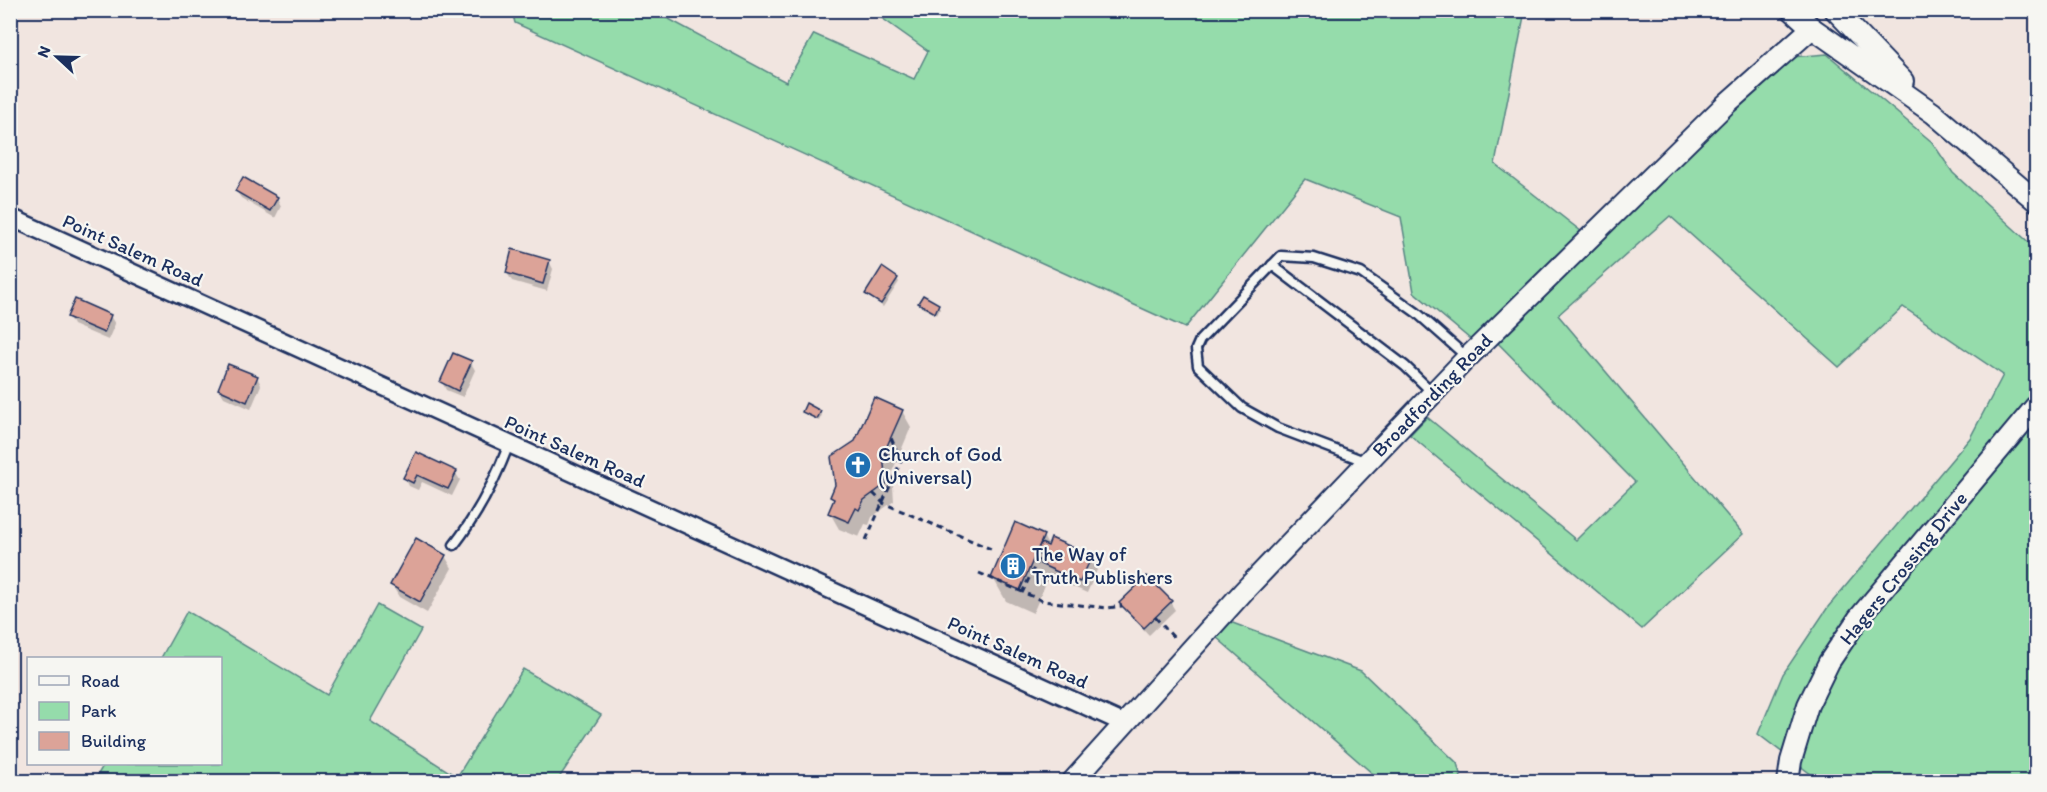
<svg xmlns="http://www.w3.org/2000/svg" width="2047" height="792" viewBox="0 0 2047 792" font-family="Itim,sans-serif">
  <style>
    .green { fill: #95dcab; stroke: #588684; stroke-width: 1.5 }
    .shadow { fill: #0003 }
    .building { fill: #dca398; stroke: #1b2f5e; stroke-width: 1.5 }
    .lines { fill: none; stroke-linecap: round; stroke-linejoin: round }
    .service-casing { stroke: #1b2f5e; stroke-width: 13 }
    .minor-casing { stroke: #1b2f5e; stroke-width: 21 }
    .tertiary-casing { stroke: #1b2f5e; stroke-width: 24 }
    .path { stroke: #1b2f5e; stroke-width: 3; stroke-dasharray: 6 4.5; stroke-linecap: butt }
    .service { stroke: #f6f6f2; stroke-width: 8 }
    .minor { stroke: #f6f6f2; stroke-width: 16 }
    .tertiary { stroke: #f6f6f2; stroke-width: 20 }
    .labels { text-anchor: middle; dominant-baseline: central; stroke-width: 4.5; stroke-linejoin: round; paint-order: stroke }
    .street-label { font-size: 20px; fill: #1b2f5e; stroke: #f6f6f2 }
    .poi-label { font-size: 20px; fill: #1b2f5e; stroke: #f6f6f2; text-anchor: start }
  </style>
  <rect width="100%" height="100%" fill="#f1e5e0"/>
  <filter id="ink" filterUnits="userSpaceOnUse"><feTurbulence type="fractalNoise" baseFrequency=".0167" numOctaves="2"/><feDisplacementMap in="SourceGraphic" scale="12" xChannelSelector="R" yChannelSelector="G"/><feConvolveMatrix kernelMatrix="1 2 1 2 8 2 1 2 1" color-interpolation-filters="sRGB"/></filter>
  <g filter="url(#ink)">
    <g class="green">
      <path d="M512 11H654L786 82 814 34 914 79 928 51 872 11H1525L1495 164 1586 235 1767 59 1827 54 1932 142 1953 173 2036 249V781H1820L1758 734 1783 674 1828 607 1970 438 2003 375 1903 307 1839 367 1670 216 1558 315 1743 534 1642 629 1410 435 1427 417 1576 540 1635 482 1488 333 1476 344 1414 292 1401 217 1305 179 1185 328 515 23Z"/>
      <path d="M377 605 421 630 370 721 457 777 523 669 601 715 557 781H94L104 764H220V658H161L187 611 327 695Z"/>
      <path d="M1230 622 1361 671 1457 763 1462 781H1381L1216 637Z"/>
    </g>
    <g class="shadow">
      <path d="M236 191 277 198 281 206 275 218 241 198Z"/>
      <path d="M549 261 553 269 547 291 512 281 507 273Z"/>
      <path d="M897 279 899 282 883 307 867 294Z"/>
      <path d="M919 303 938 305 940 309 937 315 921 307Z"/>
      <path d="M110 316 115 324 108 340 73 325 69 317Z"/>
      <path d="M471 363 475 370 463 397 446 390 442 382Z"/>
      <path d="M257 377 261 385 251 409 224 397 219 389Z"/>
      <path d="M902 411 911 427 892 472 894 501 872 517 869 525 865 524 859 537 839 529 830 513 834 502 832 497Z"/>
      <path d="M804 412H820L822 415 819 421 806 415Z"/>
      <path d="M416 454 455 472 460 480 452 496 422 482 418 490 409 486 405 478Z"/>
      <path d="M1043 536 1049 547 1090 557 1097 570 1087 593 1049 576 1033 613 1006 601 993 578Z"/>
      <path d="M445 556 452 568 427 613 399 597 392 585Z"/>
      <path d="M1170 602 1175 610 1149 635 1126 611 1121 603Z"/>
    </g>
    <g class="building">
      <path d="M243 177 278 197 270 211 235 191Z"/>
      <path d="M512 249 550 260 543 284 506 273Z"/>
      <path d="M882 267 898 278 881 304 865 294Z"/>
      <path d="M923 295 939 304 935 313 918 303Z"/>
      <path d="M75 299 111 315 104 333 67 317Z"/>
      <path d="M453 353 472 361 458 391 440 382Z"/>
      <path d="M228 364 258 376 247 402 218 389Z"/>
      <path d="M874 397 903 410 883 455 886 484 864 500 859 510 856 508 849 522 828 513 834 499 830 497 835 485 831 457 855 441Z"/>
      <path d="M806 403 821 411 817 419 802 412Z"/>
      <path d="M416 452 457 471 448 489 417 475 413 483 403 478Z"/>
      <path d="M1015 522 1044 535 1020 590 991 578Z"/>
      <path d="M416 538 446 555 420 602 390 585Z"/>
      <path d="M1051 538 1092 556 1080 582 1040 564 1043 556 1036 553 1041 543 1048 546Z"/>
      <path d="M1147 576 1172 601 1144 628 1119 603Z"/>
    </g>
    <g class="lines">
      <defs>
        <g id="service">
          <path d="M1272 265 1405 366 1433 393"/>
          <path d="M1367 462 1278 428 1242 408 1198 366 1196 349 1200 340 1281 256 1314 258 1361 273 1417 313 1468 358"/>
          <path d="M454 545C478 514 495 481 509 444"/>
        </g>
        <path id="minor" d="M10 217 1123 723"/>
        <g id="tertiary">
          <path d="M1792 10 1812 28 1933 113 2036 201"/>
          <path d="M1835 10 1903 81"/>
          <path d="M1072 782 1243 592 1463 362 1725 105 1812 28"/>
          <path d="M1788 782 1791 761 1808 705 1829 662 1858 619 2036 406"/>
        </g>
      </defs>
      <use href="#service" class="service-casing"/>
      <use href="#minor" class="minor-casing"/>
      <use href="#tertiary" class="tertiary-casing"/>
      <g class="path">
        <path d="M884 453 899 461"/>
        <path d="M873 493 883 503 991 549"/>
        <path d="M866 540 901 461 891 438"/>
        <path d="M979 573 1043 601 1107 608 1122 606"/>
        <path d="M1022 593 1040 555"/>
        <path d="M1155 617 1176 640"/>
      </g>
      <use href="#service" class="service"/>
      <use href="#minor" class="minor"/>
      <use href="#tertiary" class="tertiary"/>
    </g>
  </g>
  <defs>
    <symbol id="church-disc" viewBox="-11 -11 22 22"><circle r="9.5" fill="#1f6fb2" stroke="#f6f6f2"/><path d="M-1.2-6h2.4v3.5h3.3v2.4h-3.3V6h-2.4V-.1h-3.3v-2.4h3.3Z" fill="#fff"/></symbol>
    <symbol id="building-disc" viewBox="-11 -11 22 22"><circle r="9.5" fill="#1f6fb2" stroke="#f6f6f2"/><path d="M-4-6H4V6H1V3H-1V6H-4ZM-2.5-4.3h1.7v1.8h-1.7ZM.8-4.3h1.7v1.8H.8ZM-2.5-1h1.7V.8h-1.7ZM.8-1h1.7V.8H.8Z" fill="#fff"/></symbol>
  </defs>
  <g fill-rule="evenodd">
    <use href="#church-disc" x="843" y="450" width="30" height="30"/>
    <use href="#building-disc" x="998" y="551" width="30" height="30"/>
  </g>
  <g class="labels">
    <g class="street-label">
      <text transform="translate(133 250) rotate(24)">Point Salem Road</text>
      <text transform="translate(1432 395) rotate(-46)">Broadfording Road</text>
      <text transform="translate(575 451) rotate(24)">Point Salem Road</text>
      <text transform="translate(1903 568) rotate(-51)">Hagers Crossing Drive</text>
      <text transform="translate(1018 652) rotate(24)">Point Salem Road</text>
    </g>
    <g class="poi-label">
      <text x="878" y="454">Church of God<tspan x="878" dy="23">(Universal)</tspan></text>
      <text x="1032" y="554">The Way of<tspan x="1032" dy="23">Truth Publishers</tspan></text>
    </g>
  </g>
  <rect width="2047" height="792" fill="none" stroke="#f6f6f2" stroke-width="36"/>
  <rect x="18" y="18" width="2011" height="756" fill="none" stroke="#1b2f5e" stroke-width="2" filter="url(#ink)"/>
  <rect x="27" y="657" width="195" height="108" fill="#f6f6f2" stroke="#9ea6b7" stroke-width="1.5"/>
  <rect x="39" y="676" width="30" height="9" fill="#f6f6f2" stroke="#9ea6b7" stroke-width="1.5"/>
  <text x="81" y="687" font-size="18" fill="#1b2f5e">Road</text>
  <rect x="39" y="702" width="30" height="18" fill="#95dcab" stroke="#9ea6b7" stroke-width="1.5"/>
  <text x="81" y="717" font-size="18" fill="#1b2f5e">Park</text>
  <rect x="39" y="732" width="30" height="18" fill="#dca398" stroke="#9ea6b7" stroke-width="1.5"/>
  <text x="81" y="747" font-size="18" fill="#1b2f5e">Building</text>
  <g transform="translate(57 57) rotate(292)" stroke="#f6f6f2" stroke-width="4.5" paint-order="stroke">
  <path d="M0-4.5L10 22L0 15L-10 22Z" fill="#1b2f5e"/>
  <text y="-9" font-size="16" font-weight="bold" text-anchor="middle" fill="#1b2f5e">N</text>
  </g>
</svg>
